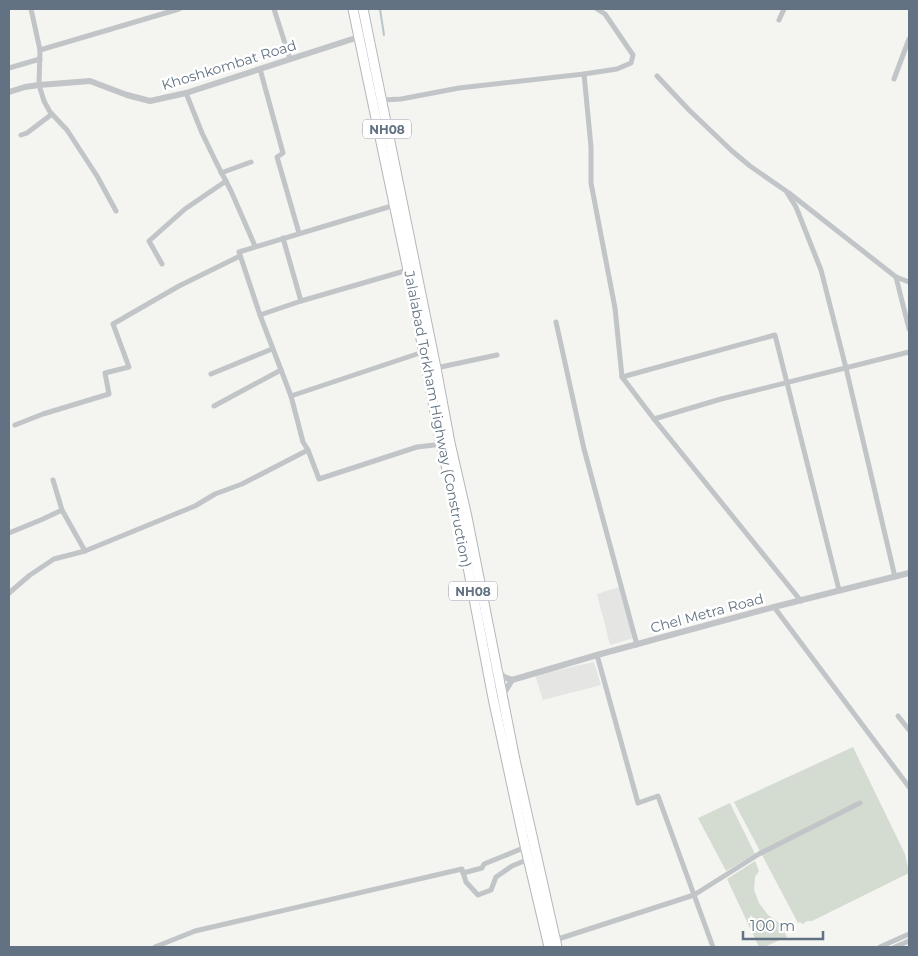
<svg xmlns="http://www.w3.org/2000/svg" width="918" height="956" viewBox="0 0 918 956" font-family="Montserrat,sans-serif">
  <style>
    .built { fill: #e5e6e4 }
    .green { fill: #d4dbd1 }
    .lines { fill: none; stroke-linecap: round; stroke-linejoin: round }
    .stream { stroke: #bac5cb; stroke-width: 2 }
    .trunk-casing { stroke: #b4b7ba; stroke-width: 11 }
    .minor { stroke: #c1c5c8; stroke-width: 5 }
    .tertiary { stroke: #c1c5c8; stroke-width: 6 }
    .trunk { stroke: #fff; stroke-width: 9 }
    .labels { text-anchor: middle; dominant-baseline: central; stroke-width: 5; stroke-linejoin: round; paint-order: stroke }
    .shield { fill: #fff; stroke: #919ca8; stroke-width: 1 }
    .shield-label { font-size: 12px; font-weight: bold; fill: #627282 }
    .street-label { font-size: 14px; fill: #627282; stroke: #fff }
  </style>
  <rect width="100%" height="100%" fill="#f4f4f0"/>
  <g class="built">
    <path d="M619 587 634 638 610 645 597 594Z"/>
    <path d="M594 662 601 685 543 700 535 675Z"/>
  </g>
  <g class="green">
    <path d="M853 747 905 854 909 873 812 921H807L803 924 800 922 798 923 734 802Z"/>
    <path d="M730 803 755 854 726 871 698 818Z"/>
    <path d="M755 861 759 871 755 877 754 890 759 903 768 915 785 927 784 931 787 937 764 947H759L727 879Z"/>
  </g>
  <g class="lines">
    <path class="stream" d="M380 9 384 35"/>
    <defs>
      <g id="trunk">
        <path d="M353 9 408 270 441 444 459 520 493 698 524 841 549 947"/>
        <path d="M363 9 436 368 450 443 467 517 515 760 557 947"/>
      </g>
    </defs>
    <use href="#trunk" class="trunk-casing"/>
    <g class="minor">
      <path d="M31 9 40 50 39 85 44 101 50 112 67 130 97 176 116 211"/>
      <path d="M274 9 290 59"/>
      <path d="M779 20 784 9"/>
      <path d="M40 50 179 9"/>
      <path d="M9 68 40 59"/>
      <path d="M260 69 283 153 277 157 299 233"/>
      <path d="M584 74 591 147V183L615 308 622 377 654 419 801 601"/>
      <path d="M657 76 689 110 732 151 750 166 786 191 796 207 821 270 846 368 895 577"/>
      <path d="M894 79 909 39"/>
      <path d="M186 93 202 133 216 162 231 191 255 246"/>
      <path d="M382 100 401 99 459 88 584 74 617 69 631 63 633 55 605 14 597 9"/>
      <path d="M21 135 27 133 52 114"/>
      <path d="M221 173 251 162"/>
      <path d="M789 193 896 277 909 282"/>
      <path d="M395 205 239 252 260 315 291 396 303 442 308 450 319 479 417 447 443 444"/>
      <path d="M283 238 301 301"/>
      <path d="M162 264 149 241 185 209 226 181"/>
      <path d="M896 277 909 329"/>
      <path d="M260 315 301 301 408 270H410"/>
      <path d="M556 322 584 449 637 645"/>
      <path d="M436 368 497 355"/>
      <path d="M211 374 272 349"/>
      <path d="M622 377 775 335 839 590"/>
      <path d="M291 396 423 352 433 354"/>
      <path d="M214 406 281 370"/>
      <path d="M654 419 721 399 909 352"/>
      <path d="M15 425 43 414 109 394 105 373 129 367 113 324 179 286 240 256"/>
      <path d="M53 480 62 510 85 551"/>
      <path d="M9 533 43 519 62 510"/>
      <path d="M9 593 30 575 54 559 85 551 195 506 215 494 242 484 308 450"/>
      <path d="M774 607 909 787"/>
      <path d="M597 655 638 803 658 796 713 947"/>
      <path d="M898 716 909 730"/>
      <path d="M463 873 482 868 484 864 526 847"/>
      <path d="M555 940 694 895 759 854 860 803"/>
      <path d="M155 947 195 931 462 869 466 882 478 895 491 890 496 877 512 866 529 859"/>
      <path d="M880 947 909 934"/>
      <path d="M895 947 909 941"/>
    </g>
    <g class="tertiary">
      <path d="M9 92 25 87 39 85 90 81 127 95 150 101 186 93 368 34"/>
      <path d="M498 671 504 677 512 680"/>
      <path d="M512 680 597 655 774 607 909 573"/>
      <path d="M502 696 512 680"/>
    </g>
    <use href="#trunk" class="trunk"/>
  </g>
  <g class="labels">
    <g class="shield">
      <rect x="363" y="119.5" width="48" height="19" rx="4"/>
      <rect x="449" y="581.5" width="48" height="19" rx="4"/>
    </g>
    <g class="shield-label">
      <text x="387" y="129">NH08</text>
      <text x="473" y="591">NH08</text>
    </g>
    <g class="street-label">
      <text transform="translate(229 65) rotate(-17)">Khoshkombat Road</text>
      <text transform="translate(438 419) rotate(79)">Jalalabad Torkham Highway (Construction)</text>
      <text transform="translate(707 613) rotate(-15)">Chel Metra Road</text>
    </g>
  </g>
  <rect width="918" height="956" fill="none" stroke="#627282" stroke-width="20"/>
  <path d="M743 931v8h80v-8" fill="none" stroke="#627282" stroke-width="2.5"/>
  <text x="750" y="931" font-size="15" fill="#627282" stroke="#ffffff" stroke-width="4" paint-order="stroke">100 m</text>
</svg>
